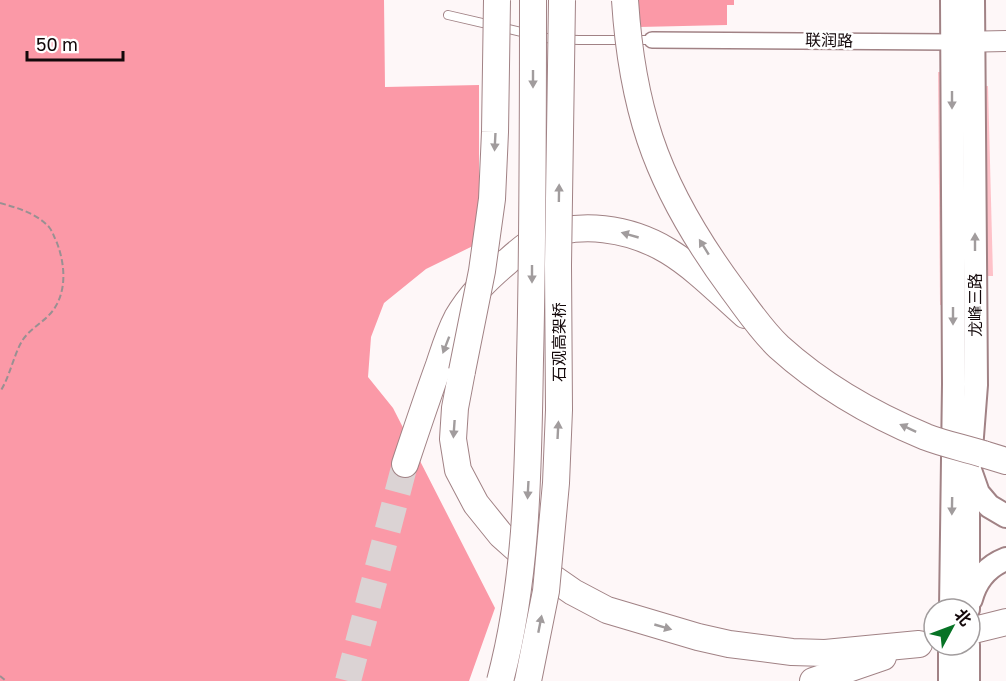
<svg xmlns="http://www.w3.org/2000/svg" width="1006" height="681" viewBox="0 0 1006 681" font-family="'Golos Text','Noto Sans SC',sans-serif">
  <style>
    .green { fill: #fec1c8 }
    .forest { fill: #fb99a7 }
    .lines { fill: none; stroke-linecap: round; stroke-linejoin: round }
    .trunk-tunnel { stroke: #dbd3d4; stroke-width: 26; stroke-dasharray: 26 13; stroke-linecap: butt }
    .service-casing { stroke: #a18285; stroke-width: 10 }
    .minor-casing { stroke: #a18285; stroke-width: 18 }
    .tertiary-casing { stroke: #a18285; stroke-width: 22 }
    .secondary-casing { stroke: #a18285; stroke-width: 26 }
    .trunk-casing { stroke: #a18285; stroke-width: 28 }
    .path { stroke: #999092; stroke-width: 2; stroke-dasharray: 6 3; stroke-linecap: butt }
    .service { stroke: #fff; stroke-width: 8 }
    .minor { stroke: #fff; stroke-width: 15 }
    .tertiary { stroke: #fff; stroke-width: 20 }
    .secondary { stroke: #fff; stroke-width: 22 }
    .trunk { stroke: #fff; stroke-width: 26 }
    .trunk-bridge-casing { stroke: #a18285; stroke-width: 28; stroke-linecap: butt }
    .trunk-bridge { stroke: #fff; stroke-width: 26 }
    .oneway { fill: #a19c9d }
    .labels { text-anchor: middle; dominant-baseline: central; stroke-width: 5; stroke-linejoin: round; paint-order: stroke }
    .street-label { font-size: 16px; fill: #13080a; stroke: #fff }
  </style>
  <rect width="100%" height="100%" fill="#fef7f8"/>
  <g class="green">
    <path d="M938 72H941L943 305H940Z"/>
    <path d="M984 86H988L993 276H985Z"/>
  </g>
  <g class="forest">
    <path d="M0 0H384L385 87 479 85V243L426 269 384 303 371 337 368 377 393 408 495 608 469 681H0Z"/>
    <path d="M637 0H734V5H727V25L639 27Z"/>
  </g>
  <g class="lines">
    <path class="trunk-tunnel" d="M348 681 405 464"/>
    <defs>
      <path id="service" d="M448 15 551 39 579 40H652"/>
      <path id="minor" d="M652 40 951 42"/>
      <path id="tertiary" d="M958 42 1006 41"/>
      <g id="secondary">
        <path d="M971 473 978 493 989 506 1006 516"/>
        <path d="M971 599C976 580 988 566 1006 559"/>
        <path d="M951 609 954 384 952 0"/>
        <path d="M968 609V488L976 385 973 0"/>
        <path d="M950 681V645"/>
        <path d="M968 681V645"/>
      </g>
      <g id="trunk">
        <path d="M462 371 455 408 453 439 458 470 476 504 501 535 537 567 573 592 607 610 698 637 729 644 792 652 825 653 919 644"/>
        <path d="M983 454 1006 461"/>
        <path d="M405 464C416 431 427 398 439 365 444 350 449 333 457 318 470 295 488 278 508 261 517 253 527 244 537 239 579 220 630 228 668 251 696 268 721 294 745 315"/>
        <path d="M970 631 1006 622"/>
        <path d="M813 681 883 657"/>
      </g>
    </defs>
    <use href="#service" class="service-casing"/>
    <use href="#minor" class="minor-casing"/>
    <use href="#tertiary" class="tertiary-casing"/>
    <use href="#secondary" class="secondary-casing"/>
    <use href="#trunk" class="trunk-casing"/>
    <g class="path">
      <path d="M0 203C18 208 36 213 49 227 53 232 54 237 57 243 65 264 67 290 54 309 45 322 30 328 22 341 13 357 10 376 0 392"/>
      <path d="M0 676 6 681"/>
    </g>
    <use href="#service" class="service"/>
    <use href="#minor" class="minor"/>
    <use href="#tertiary" class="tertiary"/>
    <use href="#secondary" class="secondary"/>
    <use href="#trunk" class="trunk"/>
    <defs>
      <g id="trunk-bridge">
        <path d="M625 0C628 47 635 94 650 139 668 193 699 244 733 290 748 310 761 330 779 347 821 385 873 415 926 437 944 444 964 448 983 454"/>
        <path d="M462 371 482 271 492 199 495 132 497 0"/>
        <path d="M500 681C528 576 528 468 530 360 533 240 533 120 533 0"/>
        <path d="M528 681 546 591 556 483 559 410 558 265 562 0"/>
      </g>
    </defs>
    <use href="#trunk-bridge" class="trunk-bridge-casing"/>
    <use href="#trunk-bridge" class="trunk-bridge"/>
  </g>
  <defs><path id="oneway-solid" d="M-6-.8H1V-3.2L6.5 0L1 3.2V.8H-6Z" transform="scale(1.5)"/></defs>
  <g class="oneway">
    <use href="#oneway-solid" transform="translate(533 79) rotate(90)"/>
    <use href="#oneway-solid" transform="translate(952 100) rotate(90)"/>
    <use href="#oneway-solid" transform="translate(495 142) rotate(93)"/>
    <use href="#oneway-solid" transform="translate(559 193) rotate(-89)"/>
    <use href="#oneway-solid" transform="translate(630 235) rotate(-164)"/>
    <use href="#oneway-solid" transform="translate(975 242) rotate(-90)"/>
    <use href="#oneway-solid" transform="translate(704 247) rotate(-122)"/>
    <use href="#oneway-solid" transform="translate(532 274) rotate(90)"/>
    <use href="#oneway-solid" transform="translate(953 316) rotate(90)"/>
    <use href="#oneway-solid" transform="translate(446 345) rotate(111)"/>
    <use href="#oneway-solid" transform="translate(908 428) rotate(-155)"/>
    <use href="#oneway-solid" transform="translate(454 429) rotate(94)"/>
    <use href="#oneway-solid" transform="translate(558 430) rotate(-87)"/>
    <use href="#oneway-solid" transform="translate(528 490) rotate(93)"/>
    <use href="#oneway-solid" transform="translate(952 506) rotate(91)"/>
    <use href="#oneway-solid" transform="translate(540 624) rotate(-79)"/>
    <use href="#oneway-solid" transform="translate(663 627) rotate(16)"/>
  </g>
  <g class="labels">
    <g class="street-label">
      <text transform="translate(829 40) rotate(1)">联润路</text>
      <text transform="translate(975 305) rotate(-90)">龙峰三路</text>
      <text transform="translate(559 342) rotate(-90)">石观高架桥</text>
    </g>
  </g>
  <g transform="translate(952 627) rotate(49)"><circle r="28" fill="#ffffff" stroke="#a19c9d" stroke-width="1.5"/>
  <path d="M0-4.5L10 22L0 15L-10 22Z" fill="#077325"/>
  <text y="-9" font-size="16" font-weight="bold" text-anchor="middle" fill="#13080a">北</text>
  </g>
  <path d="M27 51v9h96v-9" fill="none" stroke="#13080a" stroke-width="3"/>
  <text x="36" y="51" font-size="18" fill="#13080a" stroke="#ffffff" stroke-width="4.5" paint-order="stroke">50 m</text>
</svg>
